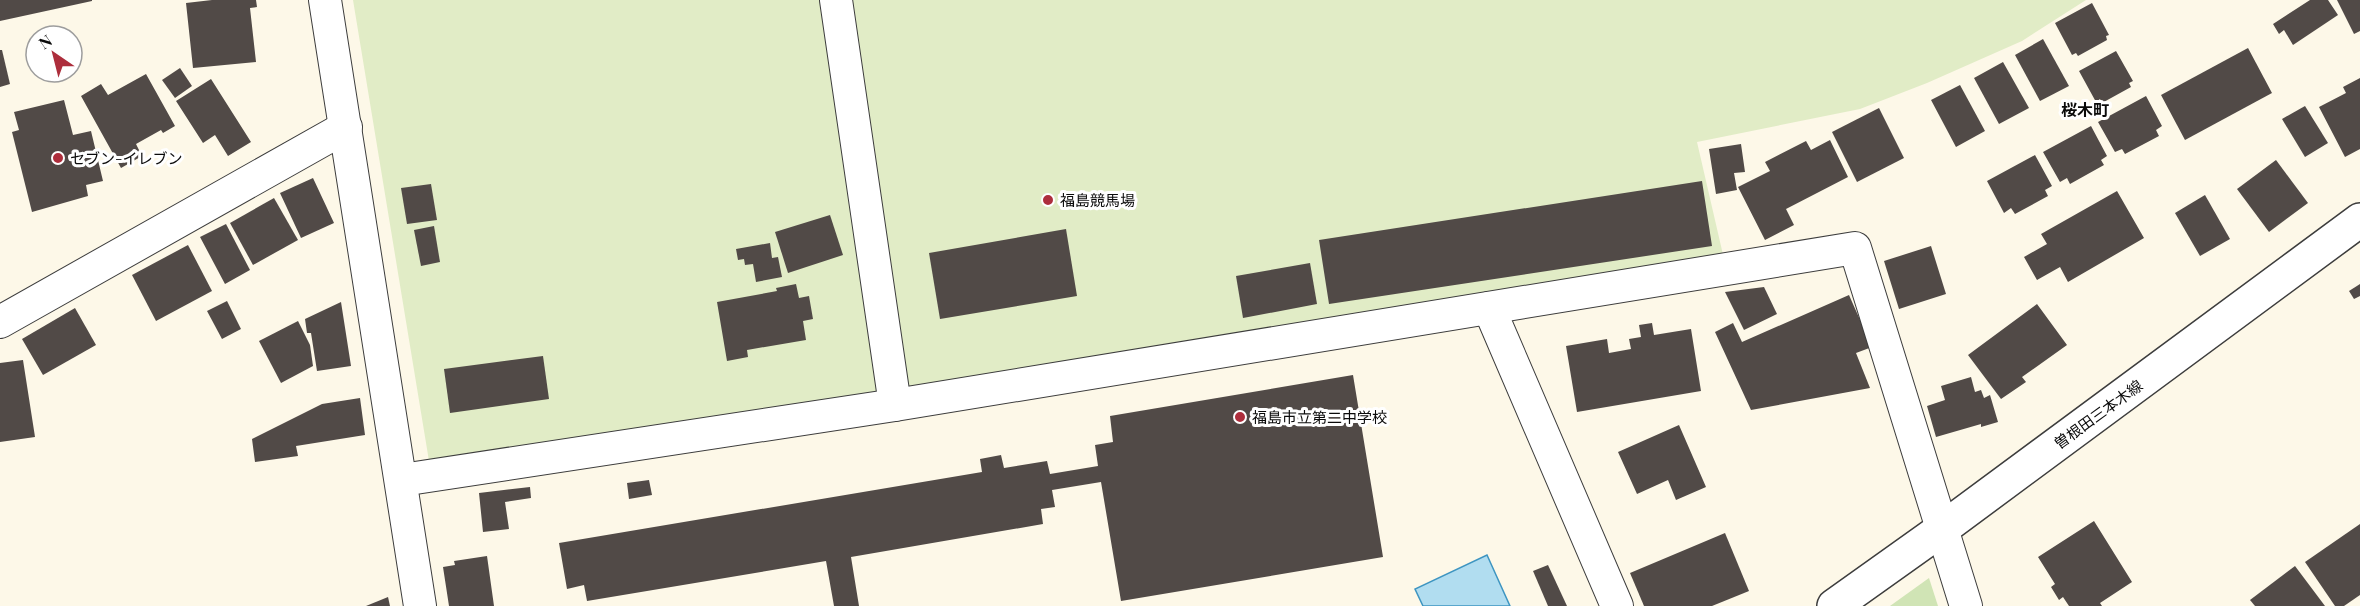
<svg xmlns="http://www.w3.org/2000/svg" width="2360" height="606" viewBox="0 0 2360 606" font-family="'Playfair Display','Noto Sans JP',serif">
  <style>
    .green { fill: #d0e4b5 }
    .pitch { fill: #e1ecc6 }
    .water { fill: #b1ddf0; stroke: #3e95c1; stroke-width: 1.5 }
    .building { fill: #514a47 }
    .lines { fill: none; stroke-linecap: round; stroke-linejoin: round }
    .minor-casing { stroke: #3d3d3d; stroke-width: 34 }
    .tertiary-casing { stroke: #3d3d3d; stroke-width: 36 }
    .minor { stroke: #fff; stroke-width: 32 }
    .tertiary { stroke: #fff; stroke-width: 33 }
    .poi-dot { fill: #ad2e3c; stroke: #fff; stroke-width: 2 }
    .labels { text-anchor: middle; dominant-baseline: central; stroke-width: 6; stroke-linejoin: round; paint-order: stroke }
    .poi-label { font-size: 15px; fill: #0a0a0a; stroke: #fff; text-anchor: start }
    .street-label { font-size: 15px; fill: #0a0a0a; stroke: #fff }
    .neighbourhood-label { font-size: 16px; font-weight: bold; fill: #0a0a0a; stroke: #fff }
  </style>
  <rect width="100%" height="100%" fill="#fdf8e8"/>
  <path class="green" d="M1929 578 1938 606H1890Z"/>
  <path class="pitch" d="M353 0H2086L2022 41 1927 83 1860 109 1697 142 1724 259 429 461Z"/>
  <path class="water" d="M1487 555 1510 606H1423L1415 589Z"/>
  <g class="building">
    <path d="M0 0H92V1L0 21Z"/>
    <path d="M212 0H256L257 7 250 8 256 62 193 68 186 3Z"/>
    <path d="M2310 0H2328L2338 15 2293 45 2284 30 2279 34 2273 24Z"/>
    <path d="M2337 0H2360V31L2354 34Z"/>
    <path d="M2092 3 2109 35 2106 36 2107 40 2078 56 2076 53 2072 55 2055 23Z"/>
    <path d="M2043 39 2069 86 2040 101 2015 55Z"/>
    <path d="M2248 48 2272 93 2185 140 2161 95Z"/>
    <path d="M0 50H2L10 84 0 87Z"/>
    <path d="M2116 51 2133 81 2129 83 2131 87 2102 103 2100 99 2096 102 2079 71Z"/>
    <path d="M2003 62 2029 108 1999 124 1974 78Z"/>
    <path d="M180 68 192 86 175 98 162 80Z"/>
    <path d="M146 74 175 126 163 133 161 130 136 144 142 156 121 168 81 96 101 84 108 95Z"/>
    <path d="M2360 78V149L2345 157 2319 107 2346 93 2343 87Z"/>
    <path d="M211 79 251 142 228 156 215 135 203 143 176 101Z"/>
    <path d="M1960 85 1985 131 1956 147 1931 100Z"/>
    <path d="M2146 96 2162 126 2156 130 2159 136 2125 154 2122 149 2115 152 2098 122Z"/>
    <path d="M64 100 73 135 91 131 103 181 86 185 88 196 32 212 12 132 19 130 14 112Z"/>
    <path d="M2305 106 2328 143 2305 157 2282 119Z"/>
    <path d="M1879 108 1904 158 1857 182 1832 132Z"/>
    <path d="M2091 126 2107 156 2101 160 2104 165 2070 184 2067 178 2060 182 2043 152Z"/>
    <path d="M1830 140 1848 177 1786 209 1794 225 1765 240 1738 187 1770 171 1765 162 1806 141 1811 150Z"/>
    <path d="M1741 144 1745 172 1734 173 1737 190 1716 194 1709 149Z"/>
    <path d="M2035 155 2052 186 2045 190 2048 196 2015 214 2011 208 2004 213 1987 181Z"/>
    <path d="M2276 160 2308 203 2269 232 2237 189Z"/>
    <path d="M313 178 334 223 301 238 280 193Z"/>
    <path d="M1702 181 1712 246 1329 304 1319 240Z"/>
    <path d="M431 184 437 220 407 224 401 188Z"/>
    <path d="M2117 191 2144 238 2068 282 2060 267 2037 280 2024 257 2047 244 2041 234Z"/>
    <path d="M2205 195 2230 239 2200 256 2175 213Z"/>
    <path d="M274 198 298 240 253 265 230 223Z"/>
    <path d="M830 215 843 255 788 273 775 232Z"/>
    <path d="M226 224 250 270 225 284 200 237Z"/>
    <path d="M434 226 440 262 421 266 414 230Z"/>
    <path d="M1066 229 1077 296 940 319 929 253Z"/>
    <path d="M770 243 772 258 778 257 782 277 756 282 753 264 745 265 744 259 738 260 736 249Z"/>
    <path d="M188 245 212 291 156 321 132 275Z"/>
    <path d="M1931 246 1946 294 1899 309 1884 261Z"/>
    <path d="M1310 263 1317 304 1243 318 1236 276Z"/>
    <path d="M796 284 799 298 809 296 813 319 803 321 806 340 747 350 748 357 727 361 717 302 777 291 776 288Z"/>
    <path d="M2360 284V296L2354 299 2349 291Z"/>
    <path d="M1764 287 1777 314 1744 330 1725 292Z"/>
    <path d="M1849 295 1872 347 1856 353 1870 388 1751 410 1715 332 1733 323 1742 342Z"/>
    <path d="M227 301 241 329 222 339 207 311Z"/>
    <path d="M341 302 351 366 317 371 311 333H307L305 319Z"/>
    <path d="M2037 304 2067 345 2022 377 2026 382 2001 399 1968 355Z"/>
    <path d="M75 308 96 345 43 375 22 339Z"/>
    <path d="M298 321 310 345 313 366 281 383 259 341Z"/>
    <path d="M1652 323 1654 335 1691 329 1701 391 1577 412 1566 346 1607 339 1609 353 1631 349 1629 339 1641 337 1639 325Z"/>
    <path d="M543 356 549 399 450 413 444 369Z"/>
    <path d="M23 360 35 437 0 442V363Z"/>
    <path d="M1353 375 1383 557 1121 601 1101 482 1052 490 1055 507 1041 509 1043 524 851 557 859 606H834L826 561 587 601 584 585 567 589 559 543 982 472 980 459 1001 455 1004 468 1047 461 1050 474 1098 466 1095 445 1113 442 1110 416Z"/>
    <path d="M1971 377 1975 392 1981 390 1984 398 1990 395 1998 422 1981 427V424L1936 437 1927 406 1945 400 1941 386Z"/>
    <path d="M360 398 365 435 296 446 298 456 255 462 252 439 322 404Z"/>
    <path d="M1679 425 1706 487 1676 500 1668 480 1637 494 1618 452Z"/>
    <path d="M649 480 652 495 629 499 627 483Z"/>
    <path d="M530 487 531 498 505 502 509 529 483 532 479 493Z"/>
    <path d="M2094 521 2132 582 2100 603 2102 606H2069L2063 597 2059 600 2051 587 2055 584 2038 557Z"/>
    <path d="M2360 524V595L2344 606H2335L2305 562Z"/>
    <path d="M1725 533 1749 591 1712 606H1644L1630 573Z"/>
    <path d="M487 556 494 606H449L443 567 455 565 454 561Z"/>
    <path d="M1548 565 1567 606H1548L1533 571Z"/>
    <path d="M2295 566 2325 606H2255L2250 600Z"/>
    <path d="M388 597 390 606H366Z"/>
  </g>
  <g class="lines">
    <defs>
      <g id="minor">
        <path d="M325 0 420 606"/>
        <path d="M836 0 895 405"/>
        <path d="M1489 308 1617 606"/>
        <path d="M0 322 346 127"/>
        <path d="M402 480 895 405 1855 248 1966 606"/>
      </g>
      <path id="tertiary" d="M1834 606 1942 529 2360 220"/>
    </defs>
    <use href="#minor" class="minor-casing"/>
    <use href="#tertiary" class="tertiary-casing"/>
    <use href="#minor" class="minor"/>
    <use href="#tertiary" class="tertiary"/>
  </g>
  <g class="poi-dot">
    <circle cx="58" cy="158" r="6"/>
    <circle cx="1048" cy="200" r="6"/>
    <circle cx="1240" cy="417" r="6"/>
  </g>
  <g class="labels">
    <g class="poi-label">
      <text x="70" y="158">セブン-イレブン</text>
      <text x="1060" y="200">福島競馬場</text>
      <text x="1252" y="417">福島市立第二中学校</text>
    </g>
    <g class="street-label">
      <text transform="translate(2098 414) rotate(-36)">曽根田三本木線</text>
    </g>
    <g class="neighbourhood-label">
      <text x="2085" y="109">桜木町</text>
    </g>
  </g>
  <g transform="translate(54 54) rotate(325)"><circle r="28" fill="#ffffff" stroke="#9d9d9d" stroke-width="1.5"/>
  <path d="M0-4.5L10 22L0 15L-10 22Z" fill="#ad2e3c"/>
  <text y="-9" font-size="16" font-weight="bold" text-anchor="middle" fill="#0a0a0a">N</text>
  </g>
</svg>
